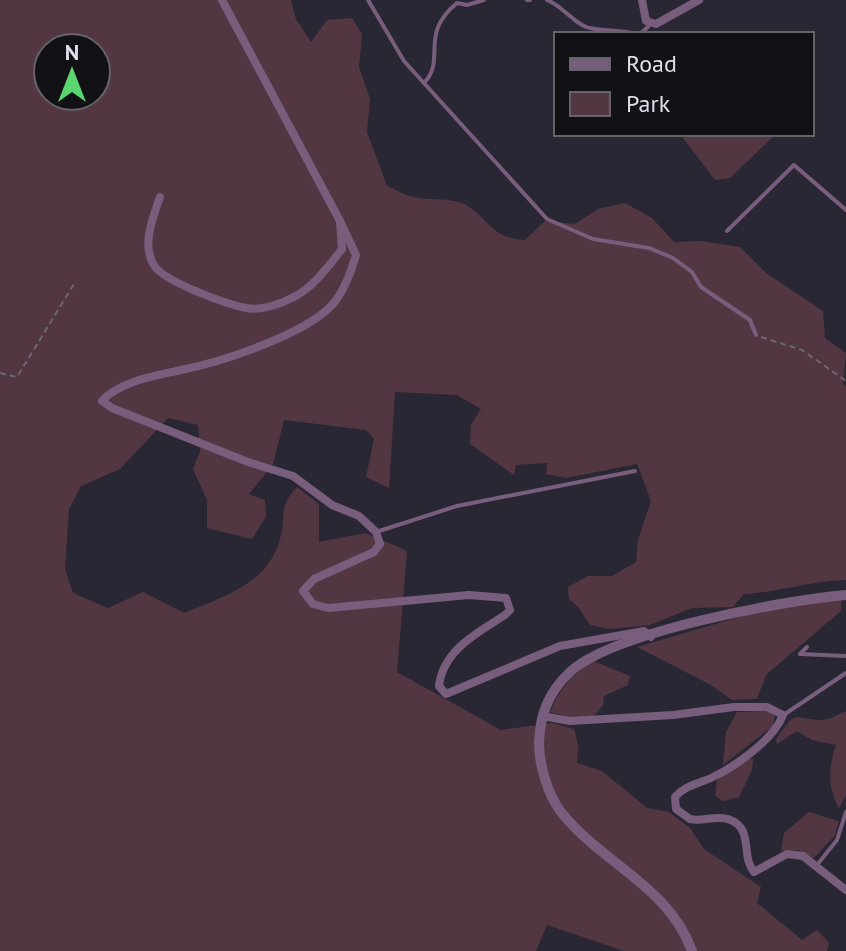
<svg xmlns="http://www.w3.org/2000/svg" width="846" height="951" viewBox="0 0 846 951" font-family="'PT Sans',sans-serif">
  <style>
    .green { fill: #523743; fill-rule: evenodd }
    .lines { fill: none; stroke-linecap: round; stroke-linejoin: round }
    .path { stroke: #6a6873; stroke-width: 2; stroke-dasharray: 6 4; stroke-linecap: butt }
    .service { stroke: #785e7c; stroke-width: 4 }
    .minor { stroke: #785e7c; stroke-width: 8 }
    .tertiary { stroke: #785e7c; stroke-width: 10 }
  </style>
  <rect width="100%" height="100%" fill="#292733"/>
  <g class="green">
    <path d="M0 0H291L296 19 311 42 327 20 352 18 362 34 359 67 370 99 367 132 387 186C395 189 402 194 410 196 428 202 449 196 466 205 490 219 490 238 525 240L545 221 575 224 598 209 625 203 652 218 674 242 701 241 740 247 766 273 823 311 825 338 846 353 843 384 846 386V580C811 581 779 592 744 594L733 607 692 608 650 625 610 629 590 625 579 608 569 599 568 587 588 576H612L636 562 638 540 651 501 637 464 566 478 546 474 547 463 516 465 514 475 470 444 471 425 481 409 457 395 395 392 389 488 366 477 374 439 366 430 284 420 273 464 249 494 265 500 266 517 252 539 207 528V500L193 469 200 451 198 425 168 418 120 469 81 486 69 509 65 569 73 593 108 608 143 592 184 613C223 597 268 584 280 539 287 515 277 508 297 487L319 504V542L366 533 407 551 397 672 501 730 552 723 574 729 578 745 577 763 602 771 647 808 669 812 690 828 704 849 761 887 757 903 802 940 817 930 829 943 827 951H624L547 925 536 951H0ZM48 48H96V96H48Z"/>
    <path d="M680 134H776L730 178 715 180Z"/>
    <path d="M841 599V611L766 675 757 699 732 700 709 684 637 647 756 612Z"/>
    <path d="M593 661 630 676 628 685 604 696 603 705 594 716 573 718 550 712C559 689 572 675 593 661Z"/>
    <path d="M767 711 775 714 773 726 723 765 726 732 737 712Z"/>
    <path d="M846 711V795L839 808C827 788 829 765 836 745L812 740 797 731 777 744 776 739C798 709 789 718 820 720 828 721 839 714 846 711Z"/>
    <path d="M746 758 753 759 752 770 739 797 723 801 715 796 717 780Z"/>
    <path d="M809 812 839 821 835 835 814 858 798 850 781 851 784 833Z"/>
  </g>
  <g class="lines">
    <g class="path">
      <path d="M761 337 802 350 846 381"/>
      <path d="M0 373 17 377 74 284"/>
    </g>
    <g class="service">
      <path d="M368 0 404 61 547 219 593 239 649 248 673 258 692 272 701 287 750 320 756 335"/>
      <path d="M527 0H530"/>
      <path d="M547 0C562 6 570 19 584 26 595 32 621 29 636 34"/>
      <path d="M640 34 650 25"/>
      <path d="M424 83C447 59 418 35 457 3L467 5 484 0"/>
      <path d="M727 231 794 165 846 210"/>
      <path d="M376 532 457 506 635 471"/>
      <path d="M807 647 800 654 846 656"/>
      <path d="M785 714 846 673"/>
      <path d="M817 865 837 840 846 812"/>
    </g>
    <g class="minor">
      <path d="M642 0 646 21 656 24 699 0"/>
      <path d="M160 197C153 217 140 248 156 268 169 283 226 304 246 308 260 311 281 304 294 297 313 287 328 267 342 249L340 221 222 0"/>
      <path d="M340 221 356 255C351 272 344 292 332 305 304 335 221 362 181 370 155 376 120 381 102 401L112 408 248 462 293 476 332 505 359 516 376 532 380 544 374 552 314 579 303 591 313 604 328 608 469 595 506 598 510 610 505 615C477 633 443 650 439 686L446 694 560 646 644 631 651 637"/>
      <path d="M542 716 570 721 673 715 734 707H767L783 715C774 739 736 766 713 777 699 784 685 785 675 797L676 809 690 819C703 822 715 815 728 819 755 828 740 856 754 872L787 854 803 856 846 890"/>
    </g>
    <path class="tertiary" d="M692 951C669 886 601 863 561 812 548 795 539 765 539 743 540 715 548 693 569 673 611 632 786 600 846 595"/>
  </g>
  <rect x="554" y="32" width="260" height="104" fill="#121116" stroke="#64636a" stroke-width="2"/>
  <rect x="570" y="58" width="40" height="12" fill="#785e7c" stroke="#64636a" stroke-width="2"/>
  <text x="626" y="72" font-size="24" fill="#e0dfe8">Road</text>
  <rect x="570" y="92" width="40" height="24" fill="#523743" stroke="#64636a" stroke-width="2"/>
  <text x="626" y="112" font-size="24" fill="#e0dfe8">Park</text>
  <g transform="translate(72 72)"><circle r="38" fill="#121116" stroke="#64636a" stroke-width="2"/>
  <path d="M0-6L14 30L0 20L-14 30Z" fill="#5bd56e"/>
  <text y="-12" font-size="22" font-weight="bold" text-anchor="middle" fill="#e0dfe8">N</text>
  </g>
</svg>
